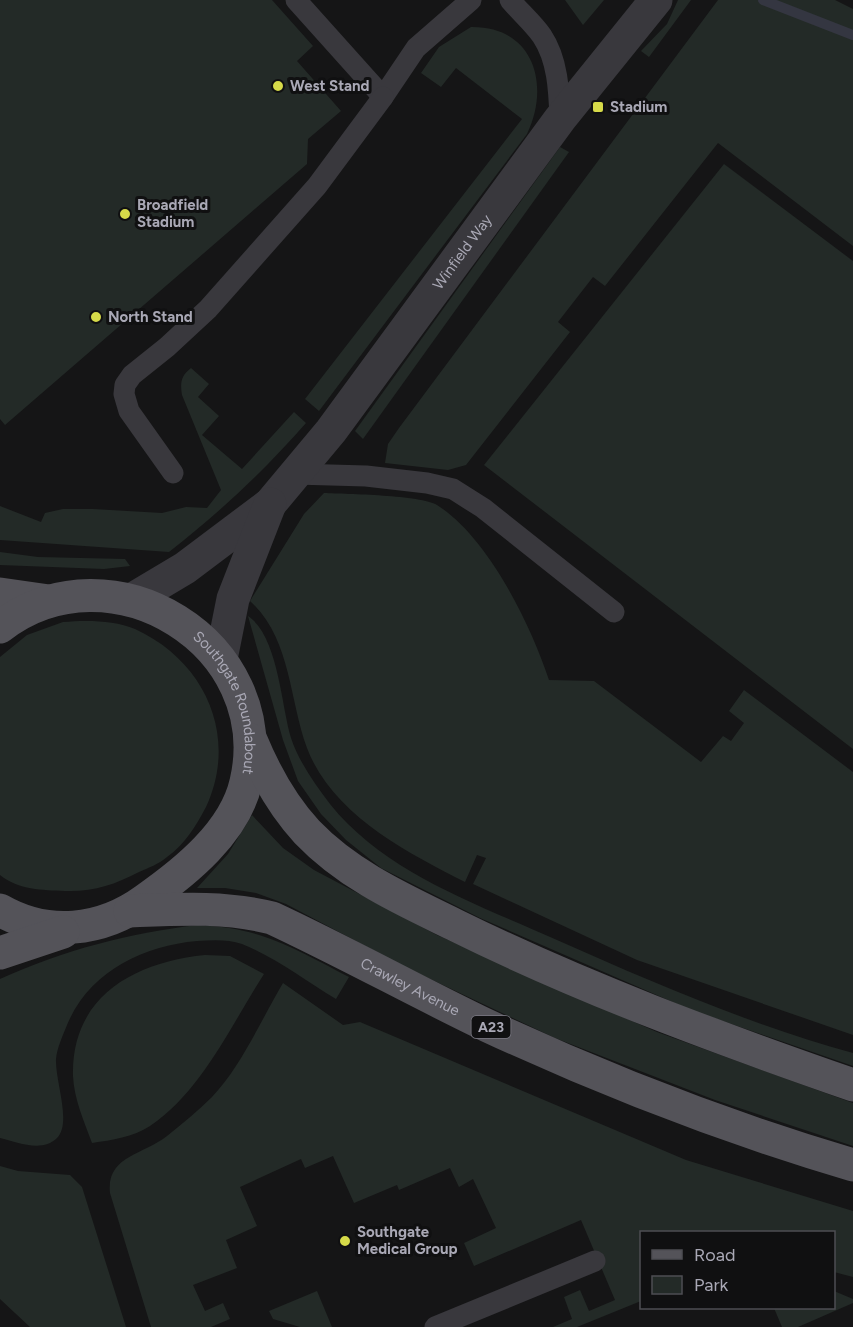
<svg xmlns="http://www.w3.org/2000/svg" width="853" height="1327" viewBox="0 0 853 1327" font-family="Figtree,sans-serif">
  <style>
    .green { fill: #232a27 }
    .lines { fill: none; stroke-linecap: round; stroke-linejoin: round }
    .stream { stroke: #343641; stroke-width: 10 }
    .lane { stroke: #39383d; stroke-width: 21 }
    .street { stroke: #39383d; stroke-width: 33 }
    .primary { stroke: #545359; stroke-width: 33 }
    .poi-dot { fill: #d6da49; stroke: #101011; stroke-width: 2 }
    .labels { text-anchor: middle; dominant-baseline: central; stroke-width: 6; stroke-linejoin: round; paint-order: stroke }
    .shield { fill: #101011; stroke: #7b7a84; stroke-width: 1.5 }
    .shield-label { font-size: 14px; font-weight: bold; fill: #a9a8b5 }
    .poi-label { font-size: 15px; font-weight: bold; fill: #a9a8b5; stroke: #101011; text-anchor: start }
    .street-label { font-size: 15px; fill: #a9a8b5; stroke: #101011 }
  </style>
  <rect width="100%" height="100%" fill="#151516"/>
  <g class="green">
    <path d="M0 0H272L313 46 297 61 341 111 308 139 307 164 5 425 0 419Z"/>
    <path d="M565 0H604L583 25Z"/>
    <path d="M678 0H691L649 57 641 51 667 24Z"/>
    <path d="M718 0H835L853 9V246L718 143 605 286 593 277 558 322 570 332 466 465 448 470 385 463 388 444 399 428Z"/>
    <path d="M471 27C533 26 551 84 527 134L319 411 305 399 522 119 456 68 441 87 421 73 439 47Z"/>
    <path d="M560 147 569 152 363 439 355 431Z"/>
    <path d="M724 164 853 261V749L484 465Z"/>
    <path d="M191 368 209 384 198 397 219 416 202 435 242 469 294 412 306 423C264 471 219 513 169 552L0 540V506L41 522 45 513 63 509H93L162 513 186 507 207 508 221 490 182 395C180 382 181 376 191 368Z"/>
    <path d="M324 493C347 494 421 495 437 505 488 537 531 625 549 680L594 681 701 762 723 736 731 741 744 723 729 711 744 690 853 772V1035L637 960 473 884 486 858 477 855 465 882C406 852 332 814 307 748 289 699 291 638 250 601L304 514Z"/>
    <path d="M0 552 38 557 125 559 130 566 104 569 0 565Z"/>
    <path d="M248 616C278 636 281 704 291 738 299 762 315 784 330 804 385 873 479 905 557 940 654 983 751 1025 853 1053V1066L691 1010 480 918 381 868 346 840 321 814 298 781 283 740Z"/>
    <path d="M63 622C86 620 114 620 135 629 205 661 239 736 206 807 196 826 185 844 167 857 159 864 148 868 139 872 114 885 93 892 65 891 42 890 19 890 0 875V657L27 635Z"/>
    <path d="M252 815 283 848 314 870 437 935 657 1032 853 1103V1146L715 1100 555 1038 407 968 286 904 256 893 225 888H197L228 854Z"/>
    <path d="M198 925C263 928 293 948 349 977L336 999C306 981 275 957 242 944 228 939 212 940 197 941 142 946 89 972 67 1025 63 1035 57 1048 56 1059 55 1081 72 1123 57 1138 42 1153 17 1142 0 1138V979C64 950 129 933 198 925Z"/>
    <path d="M205 955 230 956 264 974C231 1025 202 1091 150 1126 133 1137 112 1140 92 1143 84 1121 74 1099 73 1076 71 996 135 962 205 955Z"/>
    <path d="M283 983 343 1025 360 1022 686 1160 853 1211V1277L834 1272V1232H642L641 1301 577 1327H553L572 1319 564 1297 580 1290 589 1311 615 1300 581 1220 474 1266 464 1243 496 1228 473 1179 459 1187 450 1168 399 1190 397 1185 354 1203 333 1156 305 1168 301 1159 240 1187 257 1226 226 1240 237 1268 193 1285 205 1311 223 1303 230 1319 211 1327H151L110 1193C106 1156 143 1155 167 1136 182 1124 198 1111 212 1097 242 1065 261 1020 283 983Z"/>
    <path d="M0 1166 18 1171 70 1175 82 1187 126 1327H30L0 1299Z"/>
    <path d="M317 1291 332 1327H300L273 1319 269 1311Z"/>
    <path d="M834 1291 853 1299V1303L798 1327H782L774 1308H834Z"/>
  </g>
  <g class="lines">
    <path class="stream" d="M763 0 853 35"/>
    <g class="lane">
      <path d="M296 0 383 97 416 48 471 0"/>
      <path d="M510 0C520 12 533 23 542 36 558 60 559 91 560 119"/>
      <path d="M173 473 129 411 124 394 125 385 132 375 167 347 208 309 317 186 383 97"/>
      <path d="M295 474 366 476 427 483 453 489 483 508 614 612"/>
      <path d="M435 1327 595 1261"/>
    </g>
    <g class="street">
      <path id="s1" d="M133 599 185 568 270 504 331 431 560 119 656 0"/>
      <path d="M221 659 233 599 270 504"/>
    </g>
    <g class="primary">
      <path d="M0 594 49 601"/>
      <path id="s2" d="M0 627C111 541 278 644 246 782 235 832 185 872 145 900 101 932 47 937 0 910"/>
      <path d="M251 740C265 774 282 805 307 832 349 876 404 900 457 926 585 989 718 1038 853 1085"/>
      <path id="s3" d="M130 911C178 909 225 906 272 918 345 952 415 991 488 1026 606 1081 728 1128 853 1165"/>
      <path d="M0 953 63 932"/>
    </g>
  </g>
  <g class="poi-dot">
    <circle cx="278" cy="86" r="6"/>
    <rect x="592" y="101" width="12" height="12" rx="3"/>
    <circle cx="125" cy="214" r="6"/>
    <circle cx="96" cy="317" r="6"/>
    <circle cx="345" cy="1241" r="6"/>
  </g>
  <g class="labels">
    <rect class="shield" x="471.5" y="1016" width="39" height="22" rx="4.5"/>
    <g class="shield-label">
      <text x="491" y="1027">A23</text>
    </g>
    <g class="poi-label">
      <text x="290" y="86">West Stand</text>
      <text x="610" y="107">Stadium</text>
      <text x="137" y="205">Broadfield<tspan x="137" dy="17">Stadium</tspan></text>
      <text x="108" y="317">North Stand</text>
      <text x="357" y="1232">Southgate<tspan x="357" dy="17">Medical Group</tspan></text>
    </g>
    <g class="street-label">
      <text stroke="none"><textPath href="#s1" startOffset="484">Winfield Way</textPath></text>
      <text stroke="none"><textPath href="#s2" startOffset="290">Southgate Roundabout</textPath></text>
      <text stroke="none"><textPath href="#s3" startOffset="297">Crawley Avenue</textPath></text>
    </g>
  </g>
  <rect x="640" y="1231" width="195" height="78" fill="#101011" stroke="#4d4d53" stroke-width="1.5"/>
  <rect x="652" y="1250" width="30" height="9" fill="#545359" stroke="#4d4d53" stroke-width="1.5"/>
  <text x="694" y="1261" font-size="18" fill="#a9a8b5">Road</text>
  <rect x="652" y="1276" width="30" height="18" fill="#232a27" stroke="#4d4d53" stroke-width="1.5"/>
  <text x="694" y="1291" font-size="18" fill="#a9a8b5">Park</text>
</svg>
